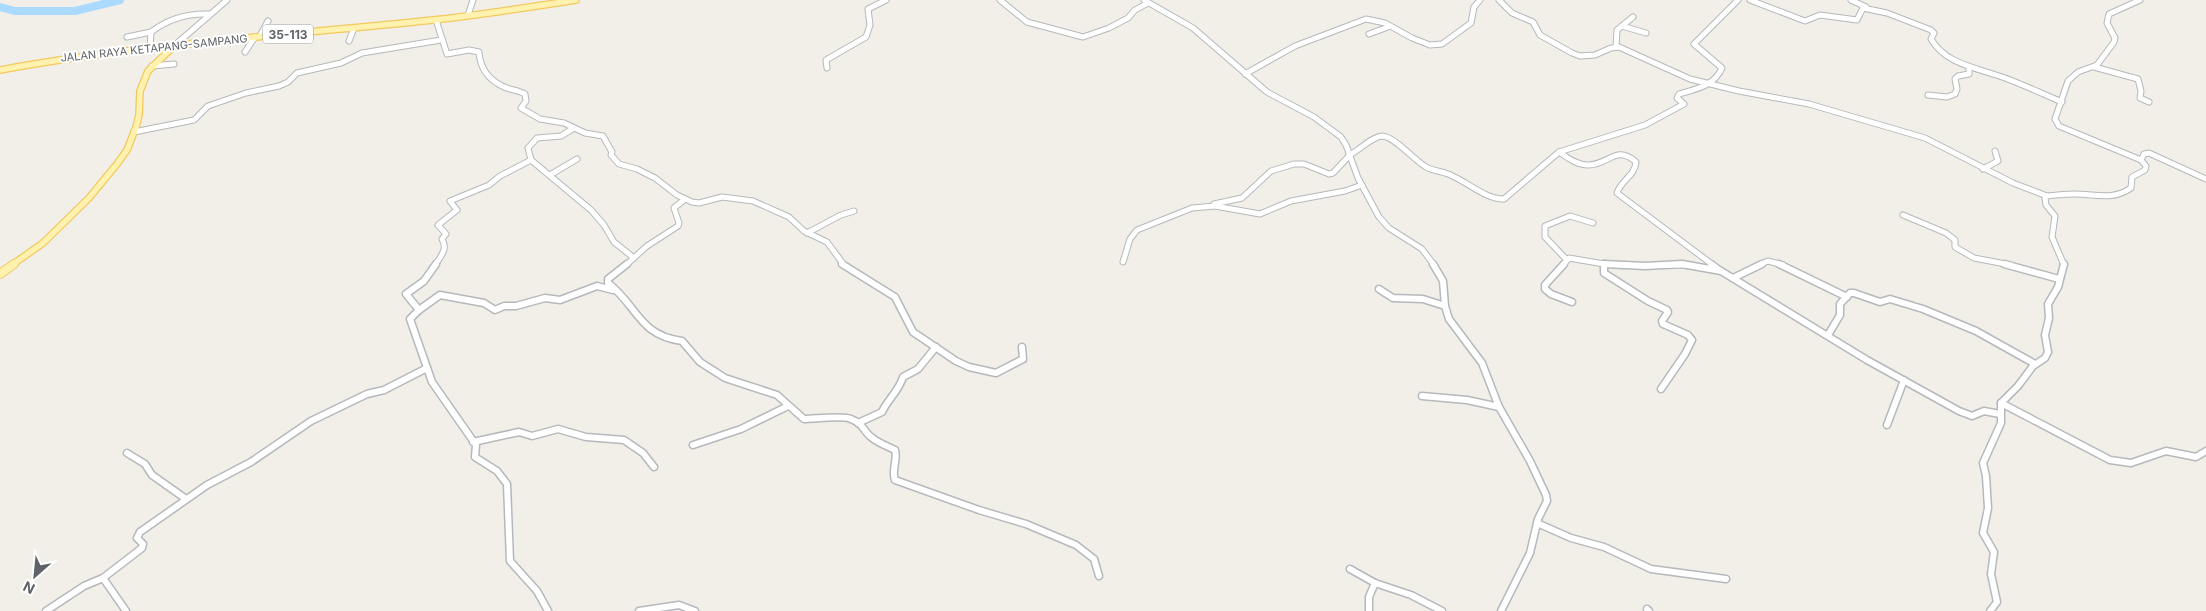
<svg xmlns="http://www.w3.org/2000/svg" width="2206" height="611" viewBox="0 0 2206 611" font-family="Inter,sans-serif">
  <style>
    .lines { fill: none; stroke-linecap: round; stroke-linejoin: round }
    .river { stroke: #aadaff; stroke-width: 8 }
    .minor-far1-casing { stroke: #b5b8bc; stroke-width: 7 }
    .minor-casing { stroke: #b5b8bc; stroke-width: 9 }
    .major-far1-casing { stroke: #f2c960; stroke-width: 8 }
    .major-casing { stroke: #f2c960; stroke-width: 10 }
    .minor-far1 { stroke: #fff; stroke-width: 5 }
    .minor { stroke: #fff; stroke-width: 6 }
    .major-far1 { stroke: #fff2af; stroke-width: 5.5 }
    .major { stroke: #fff2af; stroke-width: 8 }
    .labels { text-anchor: middle; dominant-baseline: central; stroke-width: 4; stroke-linejoin: round; paint-order: stroke }
    .far-street-label { font-size: 11px; fill: #5f6368; stroke: #fff }
    .shield { fill: #fff; stroke: #8f9295; stroke-width: 1 }
    .shield-label { font-size: 12px; font-weight: bold; fill: #5f6368 }
  </style>
  <rect width="100%" height="100%" fill="#f1efe8"/>
  <g class="lines">
    <path class="river" d="M0 7 15 11H75L120 0"/>
    <defs>
      <g id="minor-far1">
        <path d="M1000 0 1027 22 1083 37 1109 28 1128 18 1135 10 1148 3"/>
        <path d="M1144 0 1193 28 1267 92 1314 117 1341 137 1346 145 1358 178 1379 217 1389 228 1422 249 1434 265"/>
        <path d="M1499 0 1512 13 1533 22 1540 35 1572 53 1580 56 1595 55 1611 48 1619 47 1690 79 1739 91 1809 104 1925 138 2013 183 2047 196"/>
        <path d="M1750 0 1805 21 1820 15 1857 20 1863 8 1887 13 1931 30 1934 33 1931 39C1946 65 1979 68 2005 78 2024 85 2043 94 2062 102"/>
        <path d="M1851 0 1866 7"/>
        <path d="M468 15 473 0"/>
        <path d="M436 20 447 54 469 50 479 52C480 67 488 79 502 86 510 90 518 90 525 94L526 101 521 108 540 119 564 123 585 133 603 136 612 152 611 155 619 164 637 169 655 178 677 195 692 202 699 203 722 197 753 201 789 217 804 231 827 242 844 265"/>
        <path d="M1622 26 1646 33"/>
        <path d="M1369 34 1388 27"/>
        <path d="M260 36 268 21"/>
        <path d="M127 37 151 32"/>
        <path d="M349 41 354 28"/>
        <path d="M175 45 227 0"/>
        <path d="M1616 47 1617 30 1633 17"/>
        <path d="M150 48 151 32C169 18 188 13 210 14"/>
        <path d="M245 52 255 37"/>
        <path d="M152 66 174 64"/>
        <path d="M2094 67 2138 79 2141 91 2140 98 2149 102"/>
        <path d="M827 68 826 60 866 37 870 25 868 9 886 0"/>
        <path d="M1245 74 1295 46 1366 19 1385 23 1412 38 1430 45 1442 44 1471 23 1474 7 1480 0"/>
        <path d="M1928 95 1947 97 1955 94 1957 89 1955 79 1958 76 1969 74V67"/>
        <path d="M574 128 561 136 537 138 528 148 531 160 591 210 604 225 614 242 634 258"/>
        <path d="M134 132 194 120 208 106 246 93 279 86 288 82 297 73 341 63 362 53 441 40"/>
        <path d="M1559 152C1568 158 1577 165 1588 165 1609 165 1616 144 1636 162 1635 176 1621 180 1617 193L1713 265"/>
        <path d="M1349 155C1360 150 1371 137 1382 136 1394 136 1414 160 1426 167 1433 171 1441 171 1448 174 1467 181 1484 199 1504 199L1559 152 1645 125 1684 104 1677 98 1679 94C1696 89 1714 86 1722 68L1694 44 1738 0"/>
        <path d="M2141 160 2144 154 2149 153 2206 179"/>
        <path d="M1983 169 1998 161 1995 151"/>
        <path d="M550 175 577 159"/>
        <path d="M1214 204 1242 198 1271 171 1294 164H1304L1329 174 1333 173 1349 156"/>
        <path d="M1903 215 1946 233 1955 240V247L1974 258 2011 265"/>
        <path d="M807 233 841 215 854 211"/>
        <path d="M1566 259 1545 237V226L1570 216 1593 223"/>
        <path d="M1123 262 1130 239 1137 230 1192 208 1215 206 1260 214 1291 201 1345 191 1362 185"/>
        <path d="M435 265C441 256 448 249 442 239L446 234 438 225 457 210 450 201 489 185 500 176 531 160"/>
        <path d="M626 265 647 246 678 226 679 223 674 208 685 199"/>
        <path d="M1563 265 1569 258 1604 264 1628 265"/>
        <path d="M1660 265H1689"/>
        <path d="M1759 265 1768 261 1783 265"/>
        <path d="M2064 265 2052 237 2055 216 2046 205 2045 198 2047 196C2056 195 2065 194 2074 194 2096 194 2112 201 2131 188L2132 177 2145 170 2146 166 2141 160 2059 126 2055 119 2068 81 2078 72 2097 65 2114 42 2115 38 2107 23 2109 14 2140 0"/>
      </g>
      <g id="minor">
        <path d="M436 264 424 281 406 294 419 310 410 319 432 382 476 445 475 457 497 471 507 484 510 561 537 591 548 611"/>
        <path d="M627 264 608 279V283C638 306 638 335 682 341L700 362 725 378 777 395 804 419C815 419 843 415 851 419 864 424 863 431 871 437 878 443 887 446 895 450 898 460 891 471 895 480L979 510 1026 524 1076 545 1094 559 1099 576"/>
        <path d="M842 264 895 297 913 332 956 361 969 367 996 373 1023 359 1022 347"/>
        <path d="M1433 264 1443 281 1445 306 1449 319 1482 363 1499 407 1530 461 1546 495 1547 501 1538 519 1530 553 1501 611"/>
        <path d="M1564 264 1545 285V289L1551 294 1572 302"/>
        <path d="M1604 264V273L1648 301 1667 310 1668 312 1662 321 1663 324 1688 335 1692 340 1685 354 1661 389"/>
        <path d="M1604 264 1645 266 1682 264 1721 271 1867 360 1959 411 1972 416 1984 411 2000 414"/>
        <path d="M1711 264 1719 270"/>
        <path d="M1779 264 1847 297"/>
        <path d="M2004 264 2059 279"/>
        <path d="M1733 278 1762 264"/>
        <path d="M1379 289 1393 298 1423 299 1445 306"/>
        <path d="M419 310 440 295 484 303 495 310 504 306H516L545 298 560 300 597 286 613 290"/>
        <path d="M1828 335 1840 315V304L1850 293H1854L1880 302 1890 299 1923 309 1976 331 2035 364"/>
        <path d="M1422 396 1467 400 1499 407"/>
        <path d="M2001 403 2110 460 2131 463 2166 451 2196 457 2206 451"/>
        <path d="M858 423 882 412C888 399 899 391 903 377L918 369 936 347"/>
        <path d="M1887 425 1904 380"/>
        <path d="M473 442 519 432 532 436 558 429 586 437 624 440 643 453 654 467"/>
        <path d="M693 445 741 429 788 406"/>
        <path d="M127 453 145 464 152 475 186 499"/>
        <path d="M1537 523 1571 538 1604 547 1651 569 1726 579"/>
        <path d="M1350 569 1375 583 1411 595 1442 611"/>
        <path d="M1647 609 1649 611"/>
        <path d="M46 611 84 586 103 578"/>
        <path d="M126 611 103 578 142 548 143 544 137 538 140 532 207 485 251 462 311 421 367 394 384 390 427 368"/>
        <path d="M639 611 679 605 695 611"/>
        <path d="M1369 611V597L1375 583"/>
        <path d="M1990 611 1997 602 1991 574 1994 552 1983 533 1988 508 1986 476 1983 463 2001 423V403L2018 386 2033 366 2045 358 2048 352 2045 335 2049 318 2048 304 2058 287 2064 264"/>
      </g>
      <g id="major-far1">
        <path d="M0 70C143 44 289 35 433 20 481 15 529 7 576 0"/>
        <path d="M12 265 43 243 89 198 117 164 127 150 136 127 139 115 140 91 148 71 175 45"/>
      </g>
      <path id="major" d="M0 274 14 264"/>
    </defs>
    <use href="#minor-far1" class="minor-far1-casing"/>
    <use href="#minor" class="minor-casing"/>
    <use href="#major-far1" class="major-far1-casing"/>
    <use href="#major" class="major-casing"/>
    <use href="#minor-far1" class="minor-far1"/>
    <use href="#minor" class="minor"/>
    <use href="#major-far1" class="major-far1"/>
    <use href="#major" class="major"/>
  </g>
  <g class="labels">
    <g class="far-street-label">
      <text transform="translate(154 48) rotate(-6)">JALAN RAYA KETAPANG-SAMPANG</text>
    </g>
    <rect class="shield" x="263" y="24.5" width="50" height="19" rx="4"/>
    <g class="shield-label">
      <text x="288" y="34">35-113</text>
    </g>
  </g>
  <g transform="translate(35 576) rotate(207)" stroke="#ffffff" stroke-width="4" paint-order="stroke">
  <path d="M0-4L9 19L0 12L-9 19Z" fill="#5f6368"/>
  <text y="-8" font-size="14" font-weight="bold" text-anchor="middle" fill="#5f6368">N</text>
  </g>
</svg>
